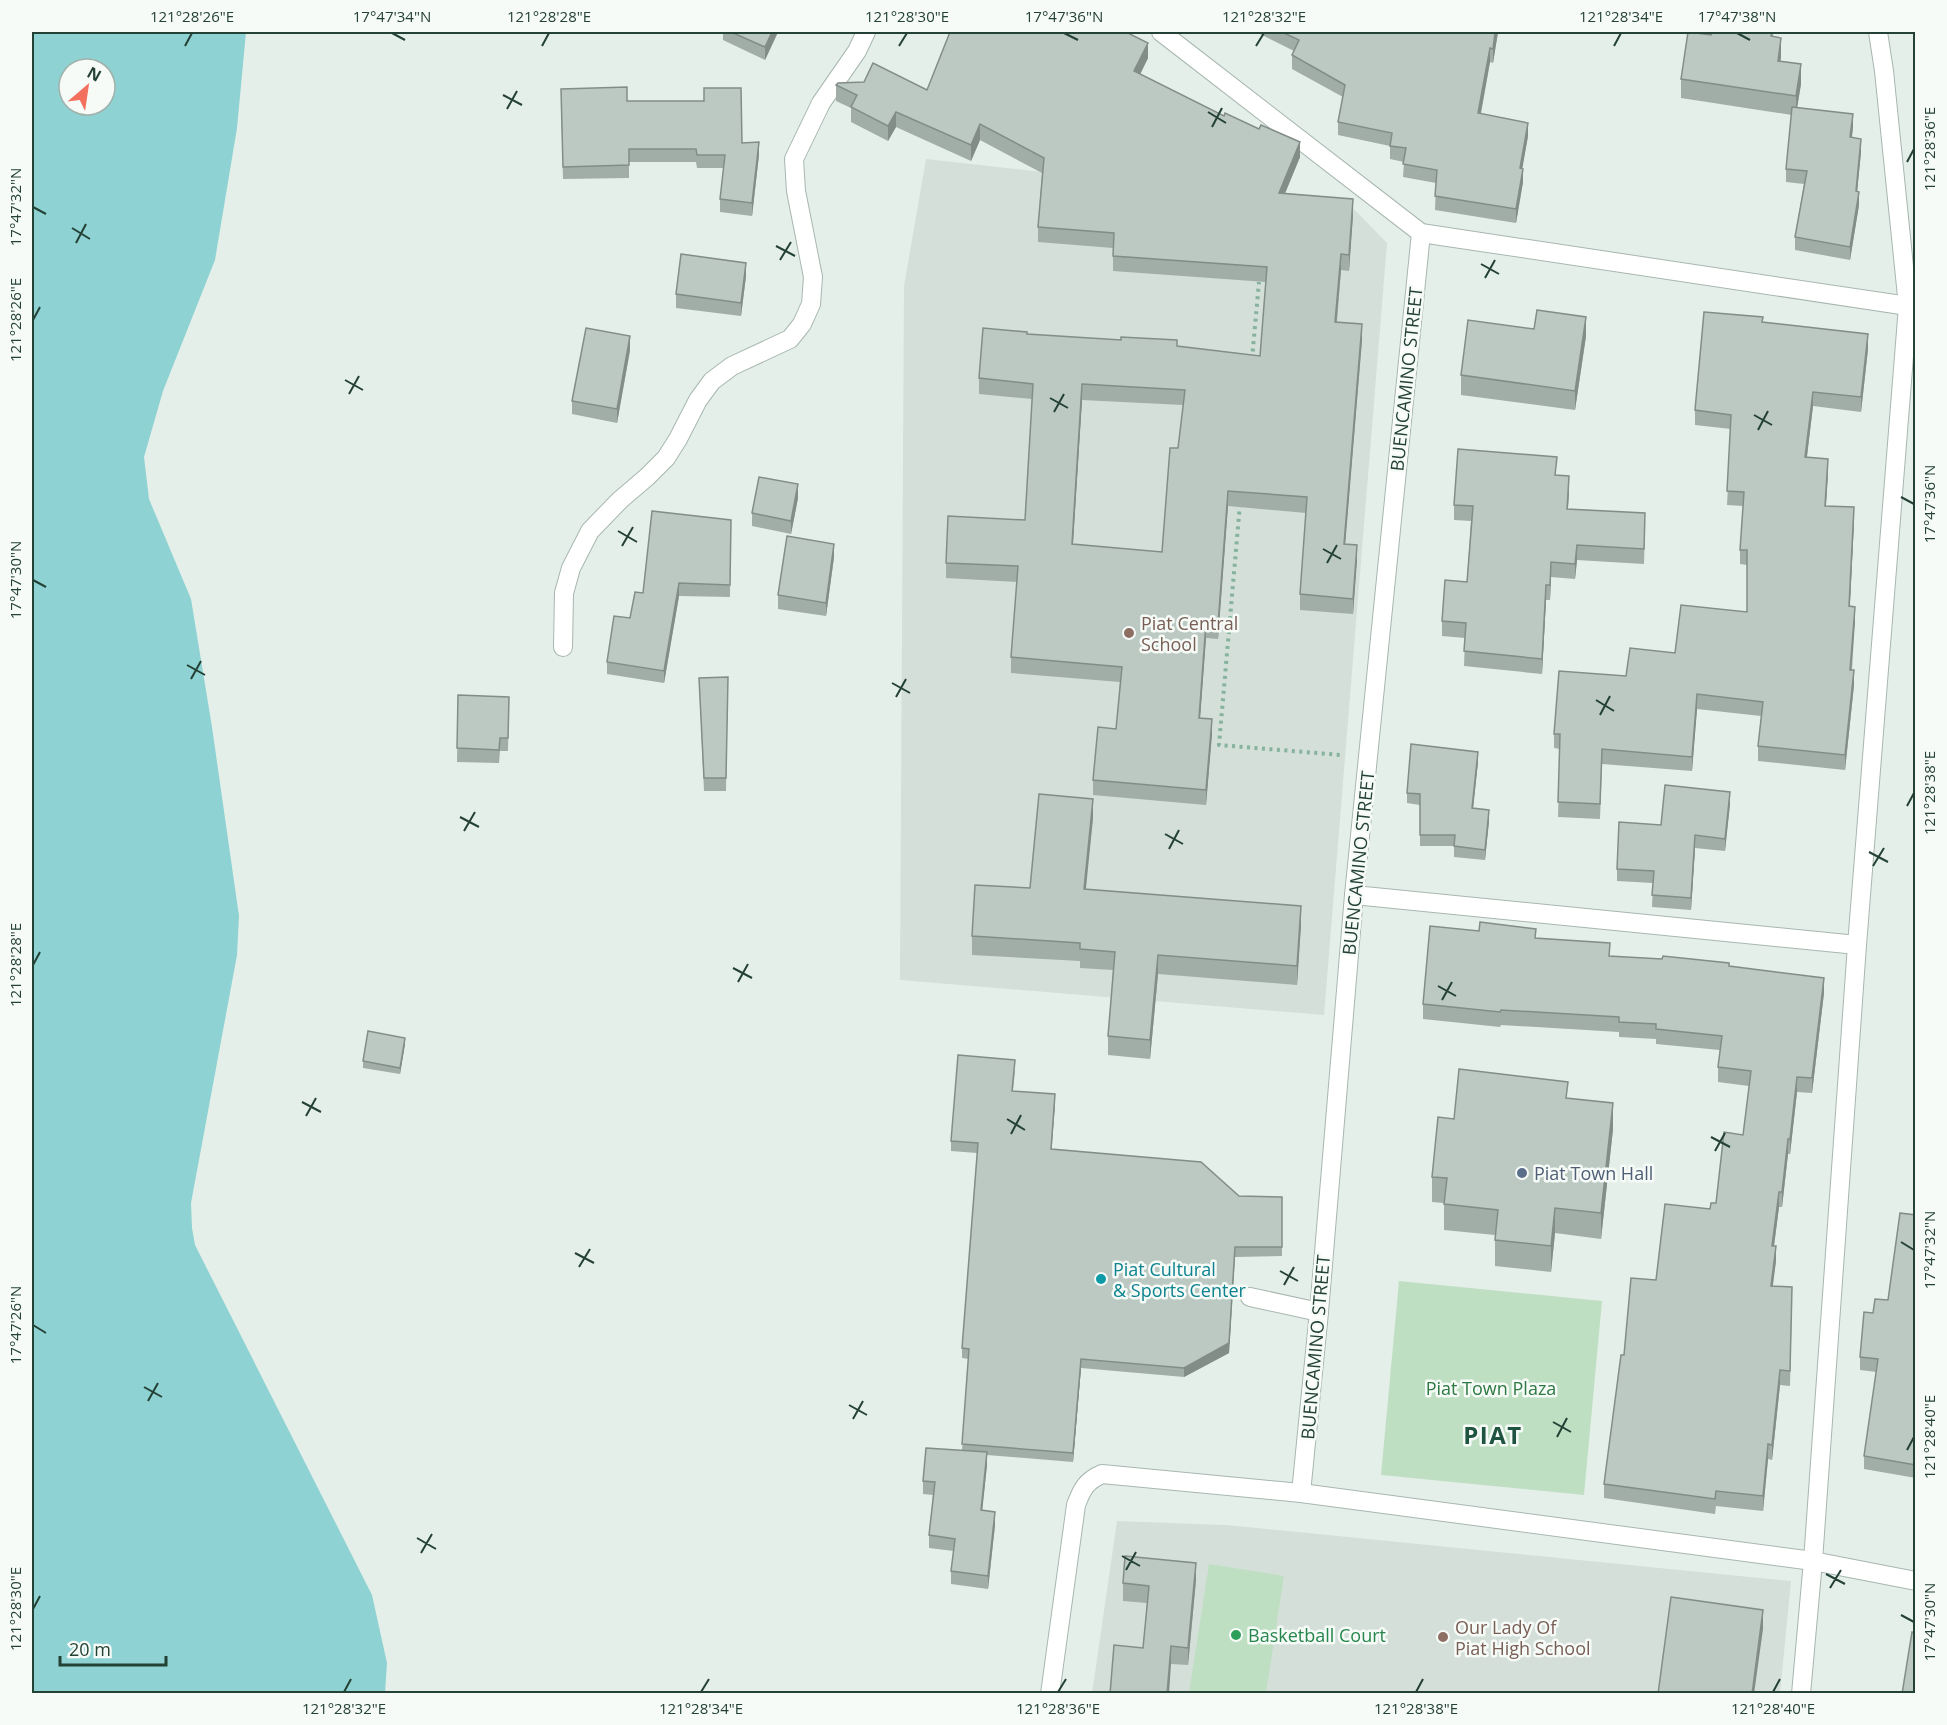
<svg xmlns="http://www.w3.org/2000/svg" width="1947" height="1725" viewBox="0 0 1947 1725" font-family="'Open Sans',sans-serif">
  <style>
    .built { fill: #d3dfd8 }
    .green { fill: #bfdfc3 }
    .water { fill: #8ed2d3; fill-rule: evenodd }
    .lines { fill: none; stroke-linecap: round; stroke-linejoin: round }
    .minor-casing { stroke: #a7b7af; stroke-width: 20 }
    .path { stroke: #86b29e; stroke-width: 4; stroke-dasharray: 3 4.5; stroke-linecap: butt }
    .minor { stroke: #fff; stroke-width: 18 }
    .wall { fill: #a1ada7; fill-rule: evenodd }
    .shaded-wall { fill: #838d88 }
    .building { fill: #bbc9c2; stroke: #838d88; stroke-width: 1.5; fill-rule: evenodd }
    .ticks { fill: none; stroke: #244135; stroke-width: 2 }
    .education-dot { fill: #8d6e63; stroke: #f6fbf8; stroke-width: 2 }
    .service-dot { fill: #5c6f8a; stroke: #f6fbf8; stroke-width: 2 }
    .culture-dot { fill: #0f9aa8; stroke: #f6fbf8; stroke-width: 2 }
    .leisure-dot { fill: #2e9e5b; stroke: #f6fbf8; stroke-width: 2 }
    .labels { text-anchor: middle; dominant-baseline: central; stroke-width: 5; stroke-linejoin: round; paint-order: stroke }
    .street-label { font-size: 18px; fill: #244135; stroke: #f6fbf8 }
    .education-label { font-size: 18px; fill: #785e54; stroke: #f6fbf8; text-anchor: start }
    .service-label { font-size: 18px; fill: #4e5e75; stroke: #f6fbf8; text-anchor: start }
    .culture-label { font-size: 18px; fill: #0d838f; stroke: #f6fbf8; text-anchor: start }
    .park-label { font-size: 18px; fill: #2d7941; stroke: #f6fbf8 }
    .leisure-label { font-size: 18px; fill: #27864d; stroke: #f6fbf8; text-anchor: start }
    .district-label { font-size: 24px; font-weight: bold; letter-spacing: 1.5px; fill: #1f5440; stroke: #f6fbf8 }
    .neatline { fill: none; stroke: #244135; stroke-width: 2 }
    .ticks-label { font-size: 15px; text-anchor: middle; fill: #244135 }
  </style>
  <rect width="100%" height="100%" fill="#e5efe9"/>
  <g class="built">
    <path d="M926 159 1351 206 1387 243 1324 1015 900 980 904 286Z"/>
    <path d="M1117 1521 1226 1525 1791 1581 1780 1693 1092 1694Z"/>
  </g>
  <g class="green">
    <path d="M1399 1281 1602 1301 1584 1495 1381 1475Z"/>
    <path d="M1209 1564 1284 1576 1266 1693H1189Z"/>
  </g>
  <path class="water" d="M32 32H246L237 128 215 260 163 391 144 457 149 499 191 599 212 727 239 916 237 955 191 1203 192 1228 195 1245 372 1595 387 1663 385 1693H32ZM69 69H105V105H69Z"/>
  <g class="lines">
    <defs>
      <g id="minor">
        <path d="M1161 32 1421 233 1908 306"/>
        <path d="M563 647 564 593 571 568 590 531 620 500 647 477 666 458 678 439 698 400 712 381 732 366 790 339 802 324 811 304 813 277 796 191 794 159 821 103 857 51 866 32"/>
        <path d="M1354 895 1857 945"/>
        <path d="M1250 1297 1319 1312"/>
        <path d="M1301 1493 1319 1312 1354 895 1421 233"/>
        <path d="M1050 1694 1076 1505C1082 1489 1086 1481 1102 1474L1301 1493 1813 1561 1916 1581"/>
        <path d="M1801 1694 1813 1561 1857 945 1908 306 1884 71 1878 32"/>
      </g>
    </defs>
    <use href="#minor" class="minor-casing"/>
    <g class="path">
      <path d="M1252 359 1259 282"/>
      <path d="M1240 504 1219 745 1341 755"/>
    </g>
    <use href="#minor" class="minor"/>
  </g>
  <g class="wall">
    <path d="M723 32H778L765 60 723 40Z"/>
    <path d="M1256 32H1498L1493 63 1490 62 1481 114 1528 136 1522 168 1523 182 1516 223 1435 210 1436 183 1403 177 1404 162 1390 159V146L1338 135V122L1343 97 1292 69V55L1294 51Z"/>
    <path d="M1773 32V37L1781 57 1780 61 1801 84 1797 107 1853 127 1852 138 1861 152 1857 191 1859 205 1850 260 1795 250V237L1804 184 1786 182V169L1792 115 1681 98V79L1711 35Z"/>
    <path d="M1148 58 1140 74 1300 157 1285 193 1353 215 1349 271 1341 270 1337 322 1362 340 1345 544 1357 560 1353 614 1300 610V594L1306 513 1228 506 1218 639 1206 638 1200 718 1212 734 1206 805 1093 795V780L1116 729 1120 682 1011 673V657L1017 582 946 578V563L1025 520 1032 399 979 394V378L1027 334 1177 346 1260 356 1266 282 1113 271V248L1038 242V227L1042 173 980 140 971 161 896 127 888 141 851 122V108L836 101V85L927 90ZM1082 400 1183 405 1178 448 1162 552 1073 544Z"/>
    <path d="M627 101 742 143 759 155 752 216 720 212V199L724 168H697L696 162H629V178L563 179 561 102Z"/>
    <path d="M746 276 741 316 676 308V294Z"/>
    <path d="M1763 322 1868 349 1861 412 1813 406 1807 457 1828 473 1826 506 1854 522 1850 606 1855 621 1852 670 1854 685 1845 770 1758 761V746L1761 716 1697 709 1692 771 1602 764 1600 819 1558 817 1560 749 1554 748V734L1626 676 1675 653 1747 612V565L1740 564V550L1743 506 1727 505 1731 429 1695 425V410Z"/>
    <path d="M1534 329 1586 336 1575 410 1461 395V375Z"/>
    <path d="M630 350 617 423 572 414V401Z"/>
    <path d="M1557 475 1569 491 1568 509 1645 528 1644 564 1577 560 1575 579 1551 577 1550 600H1546L1542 674 1464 666 1465 638 1442 636V621L1467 582 1471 521 1454 520V505Z"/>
    <path d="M798 498 791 534 752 526V513Z"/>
    <path d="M731 520 730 597 679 596 664 683 607 674V662L643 593Z"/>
    <path d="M834 557 826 616 778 609V595Z"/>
    <path d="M728 677 726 791H704L699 678Z"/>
    <path d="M458 695 509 697 508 751H500L499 763 457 762Z"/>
    <path d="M1478 762 1473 808 1489 821 1485 860 1454 857V846H1420V805L1407 803V793Z"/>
    <path d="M1730 804 1725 851 1695 848 1691 910 1652 907 1653 883 1617 881V869L1661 825Z"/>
    <path d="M1093 818 1085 889 1301 925 1297 985 1158 974 1150 1059 1108 1055V1036L1113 970 1080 968V961L972 955V936L1030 888Z"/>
    <path d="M1536 938 1610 956 1729 966 1824 993 1812 1093 1797 1092 1790 1154H1788L1782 1207H1779L1774 1246 1776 1261 1772 1286 1792 1302 1790 1386 1780 1385 1772 1460 1768 1459 1763 1511 1716 1506 1715 1514 1604 1498V1484L1624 1355 1656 1280 1710 1209 1716 1203 1743 1135 1749 1086 1718 1082V1067L1720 1050 1656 1044V1039L1619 1037V1032L1501 1025 1500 1027 1423 1019V1004Z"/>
    <path d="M1916 979V1016H1915Z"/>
    <path d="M405 1044 400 1074 363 1068V1061Z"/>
    <path d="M1015 1070 1013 1091 1055 1104 1051 1149 1239 1196 1282 1197V1256L1235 1257 1229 1353 1184 1377 1081 1368 1073 1462 987 1455V1465L982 1510 995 1525 988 1589 951 1584V1571L954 1551 929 1548V1535L933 1495 923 1494V1481L962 1450 969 1359 962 1358V1348L977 1153 951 1151V1141Z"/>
    <path d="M1568 1098 1613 1129 1601 1239 1555 1233 1551 1272 1495 1266V1235L1444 1230V1203L1432 1202V1177L1454 1119Z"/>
    <path d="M1916 1215V1478L1864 1469V1456L1877 1372 1860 1370V1357L1873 1313 1888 1300Z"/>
    <path d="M1196 1580 1188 1665 1171 1664 1143 1648 1147 1603 1123 1601V1583Z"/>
  </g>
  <g class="shaded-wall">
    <path d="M772 32H778L765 60V47Z"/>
    <path d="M1495 32H1498L1493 63V49Z"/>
    <path d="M1781 38V57L1778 80V61Z"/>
    <path d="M1148 43V58L1134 87V71Z"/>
    <path d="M1490 48V62L1478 127V113Z"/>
    <path d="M1801 64V84L1796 115V96Z"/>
    <path d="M896 112V127L888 141V126Z"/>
    <path d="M1853 114V127L1850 151V137Z"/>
    <path d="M1528 123V136L1520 182V168Z"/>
    <path d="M980 124V140L971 161V145Z"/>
    <path d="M1861 139V152L1856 204V191Z"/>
    <path d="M759 142V155L752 216V203Z"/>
    <path d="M1300 142V157L1279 208V193Z"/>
    <path d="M1523 169V182L1516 223V209Z"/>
    <path d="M1859 192V205L1850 260V247Z"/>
    <path d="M1353 199V215L1349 271V255Z"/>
    <path d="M1341 254V270L1335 338V322Z"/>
    <path d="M746 263V276L741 316V303Z"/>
    <path d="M1586 317V336L1575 410V391Z"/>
    <path d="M1362 324V340L1344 559V544Z"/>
    <path d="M1868 334V349L1861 412V397Z"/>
    <path d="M630 336V350L617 423V409Z"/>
    <path d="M1082 384V400L1072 559V544Z"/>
    <path d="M1813 392V406L1805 472V457Z"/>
    <path d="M1828 459V473L1825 520V506Z"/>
    <path d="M1569 476V491L1567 524V509Z"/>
    <path d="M798 484V498L791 534V521Z"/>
    <path d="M1228 491V506L1218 639V624Z"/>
    <path d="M1854 507V522L1849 621V606Z"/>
    <path d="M834 544V557L826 616V603Z"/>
    <path d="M1357 545V560L1353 614V599Z"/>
    <path d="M1577 545V560L1575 579V564Z"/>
    <path d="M1551 562V577L1550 600V585Z"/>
    <path d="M679 583V596L664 683V671Z"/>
    <path d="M1546 585V600L1542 674V659Z"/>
    <path d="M1855 607V621L1850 684V670Z"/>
    <path d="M1206 623V638L1199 733V718Z"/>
    <path d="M1854 670V685L1845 770V755Z"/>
    <path d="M1697 694V709L1692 771V757Z"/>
    <path d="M1212 719V734L1206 805V790Z"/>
    <path d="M1478 752V762L1472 819V808Z"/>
    <path d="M1730 792V804L1725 851V839Z"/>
    <path d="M1093 799V818L1084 908V889Z"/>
    <path d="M1489 810V821L1485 860V850Z"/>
    <path d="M1695 835V848L1691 910V898Z"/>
    <path d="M1301 906V925L1297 985V966Z"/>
    <path d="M1158 955V974L1150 1059V1040Z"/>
    <path d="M1824 978V993L1812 1093V1078Z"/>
    <path d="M405 1038V1044L400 1074V1068Z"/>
    <path d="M1797 1077V1092L1790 1154V1139Z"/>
    <path d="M1055 1094V1104L1051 1158V1149Z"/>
    <path d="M1613 1103V1129L1601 1239V1213Z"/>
    <path d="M1788 1139V1154L1782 1207V1192Z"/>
    <path d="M1779 1192V1207L1772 1261V1246Z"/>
    <path d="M1555 1208V1233L1551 1272V1246Z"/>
    <path d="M1776 1246V1261L1771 1301V1286Z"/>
    <path d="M1235 1247 1229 1353 1184 1377V1368Z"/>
    <path d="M1081 1359V1368L1073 1462V1453Z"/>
    <path d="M1780 1370V1385L1772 1460V1445Z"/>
    <path d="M1768 1444V1459L1763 1511V1496Z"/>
    <path d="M987 1452V1465L981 1523V1510Z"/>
    <path d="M995 1512V1525L988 1589V1576Z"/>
    <path d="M1196 1563V1580L1188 1665V1648Z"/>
    <path d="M1763 1610V1629L1754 1694H1752Z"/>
    <path d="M1171 1646V1664L1169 1694H1167Z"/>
  </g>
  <g class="building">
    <path d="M731 32H772L765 47Z"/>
    <path d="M950 32H1126L1148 43 1134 71 1224 116 1225 113 1259 129 1261 125 1300 142 1279 193 1353 199 1349 255 1341 254 1335 322 1362 324 1344 544 1357 545 1353 599 1300 594 1307 497 1228 491 1218 624 1206 623 1199 718 1212 719 1206 790 1093 780 1098 727 1116 729 1122 667 1011 657 1018 566 946 563 948 516 1025 520 1033 384 979 378 983 328 1027 332V334L1121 340V337L1177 340V346L1260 356 1267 267 1113 256 1114 233 1038 227 1044 158 980 124 971 145 896 112 888 126 851 107 857 95 836 85 838 83 864 82 873 63 927 90ZM1082 384 1185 390 1178 448H1170L1162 552 1072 544Z"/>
    <path d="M1282 32H1495L1493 49 1490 48 1478 113 1528 123 1520 168 1523 169 1516 209 1435 196 1437 170 1403 164 1406 148 1390 146 1392 133 1338 122 1345 85 1292 55 1299 40Z"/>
    <path d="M1688 32 1711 35 1712 32H1772L1771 36 1781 38 1778 61 1801 64 1796 96 1681 79Z"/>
    <path d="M627 87V101H704V88H741L742 143 759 142 752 203 720 199 725 155H697L696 149H629V165L563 167 561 89Z"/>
    <path d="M1792 107 1853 114 1850 137 1861 139 1856 191 1859 192 1850 247 1795 237 1807 171 1786 169Z"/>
    <path d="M681 254 746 263 741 303 676 294Z"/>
    <path d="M1537 310 1586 317 1575 391 1461 375 1468 320 1534 329Z"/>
    <path d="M1704 312 1763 317 1762 322 1868 334 1861 397 1813 392 1805 457 1828 459 1825 506 1854 507 1849 606 1855 607 1850 670H1854L1845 755 1758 746 1763 702 1697 694 1692 757 1602 749 1600 804 1558 802 1560 734H1554L1559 671 1626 676 1630 648 1675 653 1681 605 1747 612V550H1740L1744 492 1727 491 1731 415 1695 410Z"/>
    <path d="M586 328 630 336 617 409 572 401Z"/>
    <path d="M1458 449 1557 457 1555 475 1569 476 1567 509 1645 513 1644 549 1577 545 1575 564 1551 562 1550 585H1546L1542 659 1464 651 1466 623 1442 621 1445 580 1467 582 1473 506 1454 505Z"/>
    <path d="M759 477 798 484 791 521 752 513Z"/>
    <path d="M652 511 731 520 730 585 679 583 664 671 607 662 614 616 630 618 635 592 643 593Z"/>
    <path d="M787 536 834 544 826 603 778 595Z"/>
    <path d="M728 677 726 778H704L699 678Z"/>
    <path d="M458 695 509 697 508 738H500L499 750 457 748Z"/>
    <path d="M1411 744 1478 752 1472 808 1489 810 1485 850 1454 846 1455 835H1420V794L1407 793Z"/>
    <path d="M1665 785 1730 792 1725 839 1695 835 1691 898 1652 895 1654 871 1617 869 1619 822 1661 825Z"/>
    <path d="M1039 794 1093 799 1084 889 1301 906 1297 966 1158 955 1150 1040 1108 1036 1115 952 1080 949V943L972 936 975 885 1030 888Z"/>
    <path d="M1480 922 1536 929 1535 938 1610 943 1609 956 1662 959 1663 956 1729 963V966L1824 978 1812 1078 1797 1077 1790 1139H1788L1782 1192H1779L1772 1246H1776L1771 1286 1792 1287 1790 1371 1780 1370 1772 1445 1768 1444 1763 1496 1716 1491 1715 1499 1604 1484 1621 1355H1624L1631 1278 1656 1280 1665 1204 1710 1209 1711 1203H1716L1724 1132 1743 1135 1751 1071 1718 1067 1722 1036 1656 1029V1024L1619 1022V1017L1501 1010 1500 1012 1423 1004 1430 926 1479 931Z"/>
    <path d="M368 1031 405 1038 400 1068 363 1061Z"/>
    <path d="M958 1055 1015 1060 1012 1091 1055 1094 1051 1149 1201 1162 1239 1196 1282 1197V1247H1235L1229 1343 1184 1368 1081 1359 1073 1453 962 1444 969 1349 962 1348 978 1143 951 1141Z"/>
    <path d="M1459 1069 1568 1082 1566 1098 1613 1103 1601 1213 1555 1208 1551 1246 1495 1240 1498 1210 1444 1204 1447 1178 1432 1177 1438 1117 1454 1119Z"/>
    <path d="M1900 1213 1916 1215V1465L1864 1456 1878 1359 1860 1357 1864 1312 1873 1313 1875 1299 1888 1300Z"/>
    <path d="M926 1448 987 1452 981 1510 995 1512 988 1576 951 1571 955 1539 929 1535 935 1482 923 1481Z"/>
    <path d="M1125 1556 1196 1563 1188 1648 1171 1646 1167 1694H1110L1114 1645 1143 1648 1149 1586 1123 1583Z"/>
    <path d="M1671 1597 1763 1610 1752 1694H1658Z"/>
    <path d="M1912 1632 1916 1633V1694H1902Z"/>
  </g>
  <path class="ticks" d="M392 33 405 40M1064 33 1078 40M1737 33 1750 40M185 46 192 33M542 46 549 33M899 46 907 33M1256 46 1264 33M1614 46 1621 33M503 95 522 105M507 109 517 91M1208 112 1226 123M1212 127 1222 108M1907 162 1914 149M33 207 46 214M72 228 90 239M76 243 86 224M776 246 795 256M780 260 791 242M1481 264 1499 274M1485 278 1495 260M33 320 40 307M345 380 363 390M349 394 359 376M1050 398 1068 408M1054 412 1064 394M1754 415 1772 425M1758 430 1768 411M1901 497 1914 504M618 531 637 542M622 546 633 527M1323 549 1341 559M1327 563 1337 545M33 580 46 587M187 665 205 675M191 679 201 661M892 683 910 693M896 697 906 679M1596 700 1614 711M1600 715 1610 696M1907 806 1914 793M460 817 479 827M464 831 475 812M1165 834 1183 844M1169 849 1179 830M1869 852 1888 862M1873 866 1884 848M33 965 40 952M733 968 752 978M738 982 748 964M1438 986 1456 996M1442 1000 1452 982M302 1102 321 1112M306 1116 316 1098M1007 1119 1025 1130M1011 1134 1021 1115M1711 1137 1730 1147M1715 1151 1725 1133M1901 1242 1914 1250M575 1253 594 1263M579 1267 590 1249M1280 1271 1298 1281M1284 1285 1294 1267M33 1325 46 1333M144 1387 162 1397M148 1401 158 1383M849 1405 867 1415M853 1419 863 1401M1553 1422 1571 1432M1557 1437 1567 1418M1907 1450 1914 1437M417 1538 436 1549M421 1553 432 1534M1122 1556 1140 1566M1126 1570 1136 1552M1826 1574 1845 1584M1830 1588 1841 1570M33 1609 40 1596M1901 1615 1914 1622M344 1692 351 1679M701 1692 709 1679M1058 1692 1066 1679M1416 1692 1423 1679M1773 1692 1780 1679"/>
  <g class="education-dot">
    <circle cx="1129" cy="633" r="6"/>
    <circle cx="1443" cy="1637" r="6"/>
  </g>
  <circle class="service-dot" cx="1522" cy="1173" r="6"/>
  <circle class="culture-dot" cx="1101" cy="1279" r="6"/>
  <circle class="leisure-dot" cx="1236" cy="1635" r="6"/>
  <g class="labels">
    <g class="street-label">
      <text transform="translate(1406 379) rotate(-84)">BUENCAMINO STREET</text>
      <text transform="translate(1358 863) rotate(-84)">BUENCAMINO STREET</text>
      <text transform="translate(1315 1347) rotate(-85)">BUENCAMINO STREET</text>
    </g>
    <g class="education-label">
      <text x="1141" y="623">Piat Central<tspan x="1141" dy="21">School</tspan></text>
      <text x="1455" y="1627">Our Lady Of<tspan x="1455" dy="21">Piat High School</tspan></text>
    </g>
    <g class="service-label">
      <text x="1534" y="1173">Piat Town Hall</text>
    </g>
    <g class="culture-label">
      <text x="1113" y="1269">Piat Cultural<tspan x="1113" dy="21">&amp; Sports Center</tspan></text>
    </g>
    <g class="park-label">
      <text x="1491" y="1388">Piat Town Plaza</text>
    </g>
    <g class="leisure-label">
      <text x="1248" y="1635">Basketball Court</text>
    </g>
    <g class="district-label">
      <text x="1493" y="1434">PIAT</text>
    </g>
  </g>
  <rect width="1947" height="1725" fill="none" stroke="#f6fbf8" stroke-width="66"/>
  <g transform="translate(87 87) rotate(29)"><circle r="28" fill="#f6fbf8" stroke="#a2b1aa" stroke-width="1.5"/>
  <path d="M0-4.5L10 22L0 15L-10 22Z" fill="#f3705f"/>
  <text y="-9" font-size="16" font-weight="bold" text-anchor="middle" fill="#244135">N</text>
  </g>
  <path d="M60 1656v9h106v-9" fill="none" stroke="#244135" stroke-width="3"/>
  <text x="69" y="1656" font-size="18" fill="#244135" stroke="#f6fbf8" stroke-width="4.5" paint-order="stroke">20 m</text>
  <rect x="33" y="33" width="1881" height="1659" class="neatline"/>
  <g class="ticks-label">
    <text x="192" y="22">121°28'26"E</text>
    <text x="392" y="22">17°47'34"N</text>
    <text x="549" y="22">121°28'28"E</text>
    <text x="907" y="22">121°28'30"E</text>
    <text x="1064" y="22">17°47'36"N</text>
    <text x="1264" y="22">121°28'32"E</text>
    <text x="1621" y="22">121°28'34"E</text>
    <text x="1737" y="22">17°47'38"N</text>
    <text transform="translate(1930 149) rotate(-90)" y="5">121°28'36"E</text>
    <text transform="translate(16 207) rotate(-90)" y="5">17°47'32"N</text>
    <text transform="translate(16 320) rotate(-90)" y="5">121°28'26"E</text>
    <text transform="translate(1930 504) rotate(-90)" y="5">17°47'36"N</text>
    <text transform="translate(16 580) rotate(-90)" y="5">17°47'30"N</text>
    <text transform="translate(1930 793) rotate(-90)" y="5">121°28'38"E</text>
    <text transform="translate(16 965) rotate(-90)" y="5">121°28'28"E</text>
    <text transform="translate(1930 1250) rotate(-90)" y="5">17°47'32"N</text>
    <text transform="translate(16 1325) rotate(-90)" y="5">17°47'26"N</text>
    <text transform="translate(1930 1437) rotate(-90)" y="5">121°28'40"E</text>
    <text transform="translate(16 1609) rotate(-90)" y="5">121°28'30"E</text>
    <text transform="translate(1930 1622) rotate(-90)" y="5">17°47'30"N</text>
    <text x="344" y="1714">121°28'32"E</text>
    <text x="701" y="1714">121°28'34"E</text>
    <text x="1058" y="1714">121°28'36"E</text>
    <text x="1416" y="1714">121°28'38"E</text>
    <text x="1773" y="1714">121°28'40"E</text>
  </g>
</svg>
